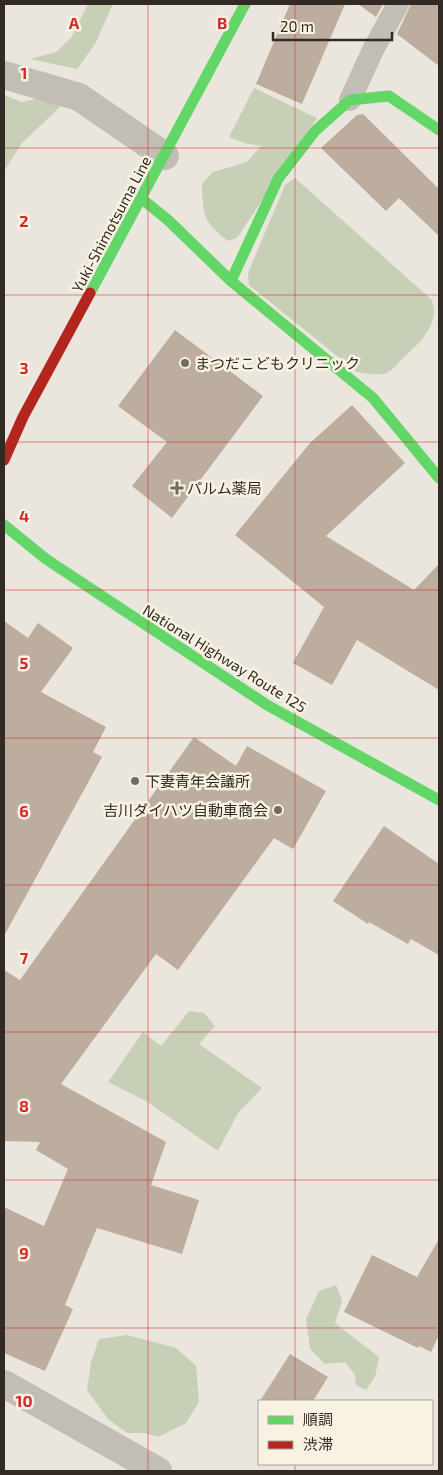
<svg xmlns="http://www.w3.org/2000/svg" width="443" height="1475" viewBox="0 0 443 1475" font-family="'Exo 2','Noto Sans JP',sans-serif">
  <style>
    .green { fill: #c7d0b6 }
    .building { fill: #bdad9e }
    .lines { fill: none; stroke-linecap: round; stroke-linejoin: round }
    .lane { stroke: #c2beb6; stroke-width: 22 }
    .street { stroke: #c2beb6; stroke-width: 28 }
    .fast { stroke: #63d668; stroke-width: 11 }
    .jam { stroke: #b3261e; stroke-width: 11 }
    .grid { fill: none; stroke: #d62828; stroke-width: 1; stroke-opacity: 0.55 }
    .poi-dot { fill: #726c65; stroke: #f8f2e2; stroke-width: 2 }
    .labels { text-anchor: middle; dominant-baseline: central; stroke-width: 5; stroke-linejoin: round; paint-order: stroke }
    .street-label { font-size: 15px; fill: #322b25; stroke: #f8f2e2 }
    .poi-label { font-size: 15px; fill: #322b25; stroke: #f8f2e2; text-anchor: start }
    .grid-label { font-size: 16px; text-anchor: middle; font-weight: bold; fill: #d62828; stroke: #f8f2e2; stroke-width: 5; stroke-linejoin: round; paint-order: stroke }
  </style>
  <rect width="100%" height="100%" fill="#eae6dd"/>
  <g class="green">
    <path d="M88 4H113L95 44 77 69 30 59 56 52 71 38Z"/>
    <path d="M254 88 317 118 237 238 228 241C203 221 203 216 202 184L213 172 247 162 261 146 244 143 229 137Z"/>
    <path d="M4 95 22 102 40 98 61 106 22 143 4 171Z"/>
    <path d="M295 178 431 299C442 322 419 344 403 358 399 362 394 369 389 372 380 377 367 373 357 372L249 285 248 273 285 185Z"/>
    <path d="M189 1011 204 1013 215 1026 199 1044 262 1088 238 1113 218 1151 146 1101 108 1082 143 1032 161 1046Z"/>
    <path d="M336 1285 342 1301 335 1323 379 1357 375 1377 366 1390 356 1385 355 1375 345 1362 325 1364 310 1349 306 1319 319 1291Z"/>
    <path d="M127 1335 176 1348 196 1366 199 1402 186 1423 158 1437 144 1433H127L108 1419 87 1390 91 1362 99 1339Z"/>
  </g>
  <g class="building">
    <path d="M290 4H345L302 104 256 84Z"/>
    <path d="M358 4H383L376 17Z"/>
    <path d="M411 4H439V66L397 34Z"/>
    <path d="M363 114 439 189V236L399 198 386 211 321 148 357 115Z"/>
    <path d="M175 330 263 396 172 518 132 486 167 442 118 406Z"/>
    <path d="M352 405 405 463 326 536 414 590 439 564V690L357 640 332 685 293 663 324 607 235 535 310 443Z"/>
    <path d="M4 621 28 638 38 623 73 648 41 692 106 727 93 752 102 757 4 936Z"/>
    <path d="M194 737 236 766 247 746 326 791 293 849 274 838 178 970 156 954 61 1084 166 1142 151 1185 199 1200 182 1254 97 1228 65 1305 73 1309 45 1371 4 1353V1207L44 1226 68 1169 36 1150 40 1142 4 1141V970L20 980Z"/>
    <path d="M384 826 439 864V955L411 939 408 944 369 922 368 924 333 901Z"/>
    <path d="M439 1239V1335L431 1352 419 1346 418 1348 344 1312 372 1255 417 1277Z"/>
    <path d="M290 1354 328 1377 313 1401H260Z"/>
  </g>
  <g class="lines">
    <path class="lane" d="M350 100 373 50 398 4"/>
    <g class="street">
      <path d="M4 75 79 97 165 156"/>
      <path d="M4 1384 158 1471"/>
    </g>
    <g class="fast">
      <path d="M142 199 168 220 231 281 373 398 439 478"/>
      <path d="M231 281 278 179 315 131 350 100 389 96 439 130"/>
      <path d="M90 293 245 4"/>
      <path d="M4 525 46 559 267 705 439 800"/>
    </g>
    <path class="jam" d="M4 460 23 417 90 293"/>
  </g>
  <path class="grid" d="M148 4V1471M295 4V1401M4 148H439M4 295H439M4 442H439M4 590H439M4 738H439M4 885H439M4 1032H439M4 1180H439M4 1328H439M295 1464V1471"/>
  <g class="poi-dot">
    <circle cx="185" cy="363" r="5"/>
    <path d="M174.5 480.5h5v5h5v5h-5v5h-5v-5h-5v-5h5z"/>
    <circle cx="135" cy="781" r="5"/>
    <circle cx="278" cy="810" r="5"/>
  </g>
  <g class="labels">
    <g class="street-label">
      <text transform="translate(111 224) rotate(-62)">Yuki-Shimotsuma Line</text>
      <text transform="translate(225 658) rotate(32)">National Highway Route 125</text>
    </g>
    <g class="poi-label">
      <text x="195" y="363">まつだこどもクリニック</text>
      <text x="187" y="488">パルム薬局</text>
      <text x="145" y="781">下妻青年会議所</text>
      <text x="268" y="810" text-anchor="end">吉川ダイハツ自動車商会</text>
    </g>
  </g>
  <g class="grid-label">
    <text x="74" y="29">A</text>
    <text x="222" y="29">B</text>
    <text x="24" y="79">1</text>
    <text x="24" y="227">2</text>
    <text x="24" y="374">3</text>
    <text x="24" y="522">4</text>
    <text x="24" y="669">5</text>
    <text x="24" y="817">6</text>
    <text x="24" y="964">7</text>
    <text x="24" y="1112">8</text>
    <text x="24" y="1259">9</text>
    <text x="24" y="1407">10</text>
  </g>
  <rect width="443" height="1475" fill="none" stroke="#322b25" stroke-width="10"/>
  <rect x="258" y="1400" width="175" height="65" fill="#f8f2e2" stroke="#a9a296"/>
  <rect x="268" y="1416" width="25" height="8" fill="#63d668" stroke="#a9a296"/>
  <text x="303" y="1425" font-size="15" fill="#322b25">順調</text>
  <rect x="268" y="1441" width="25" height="8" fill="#b3261e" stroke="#a9a296"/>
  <text x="303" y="1450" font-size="15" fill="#322b25">渋滞</text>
  <path d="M273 32v8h119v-8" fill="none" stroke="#322b25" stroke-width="2.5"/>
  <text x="280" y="32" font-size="15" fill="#322b25" stroke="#f8f2e2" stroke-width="4" paint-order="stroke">20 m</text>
</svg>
